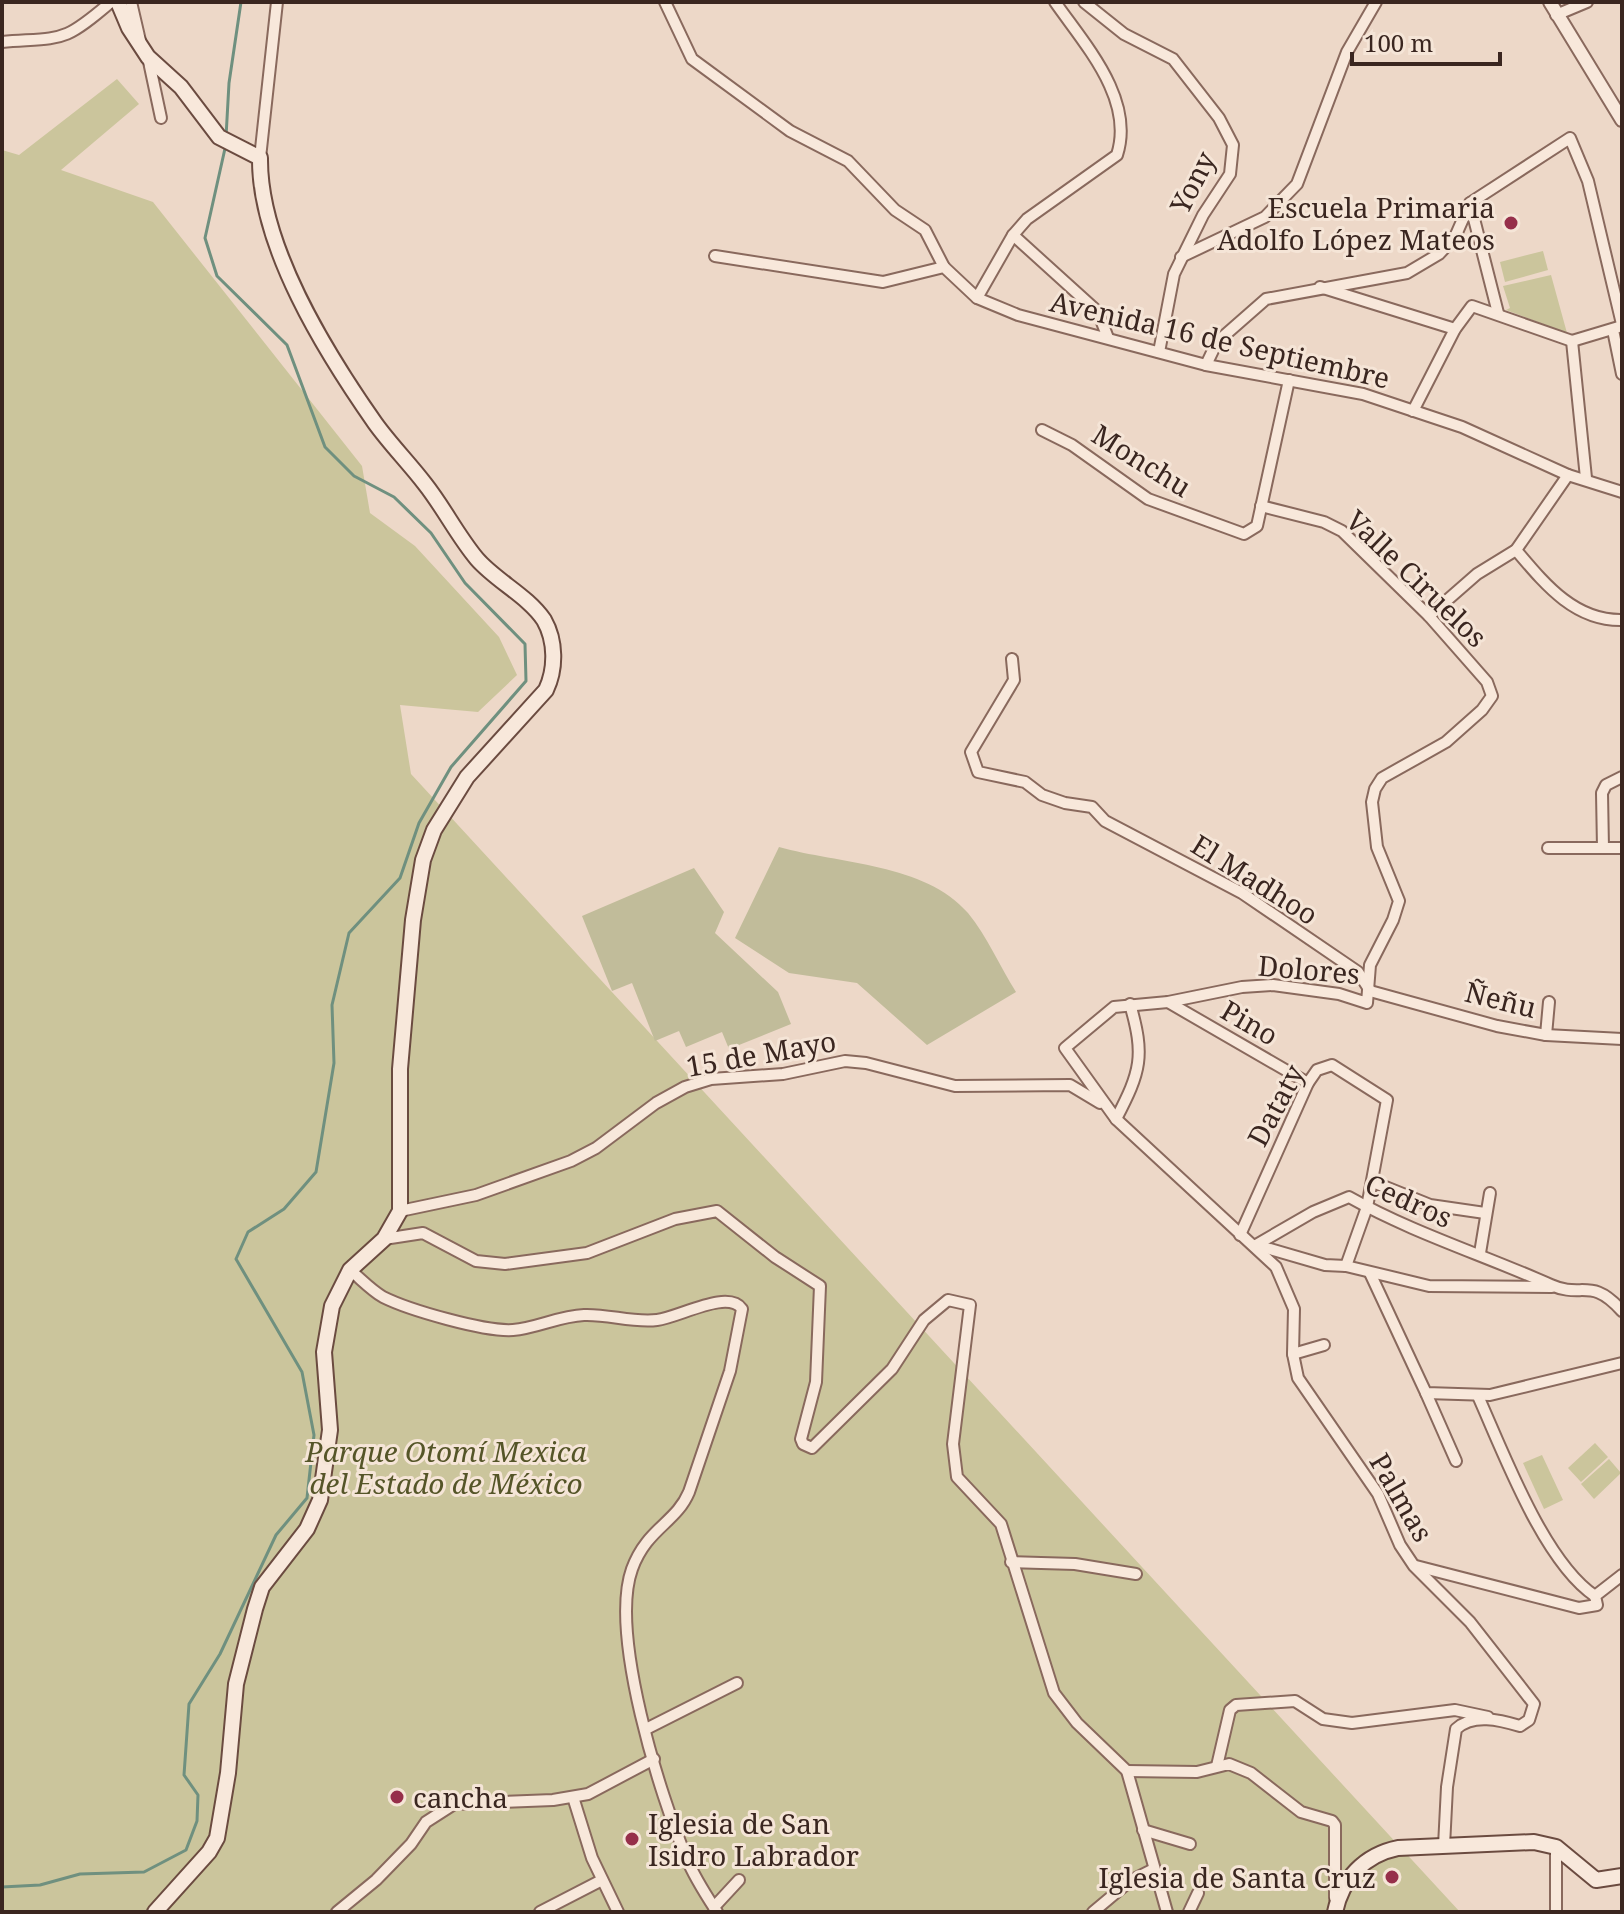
<svg xmlns="http://www.w3.org/2000/svg" width="1624" height="1914" viewBox="0 0 1624 1914" font-family="'Noto Serif',serif">
  <style>
    .green { fill: #cbc59c }
    .cemetery { fill: #c1bc9a }
    .lines { fill: none; stroke-linecap: round; stroke-linejoin: round }
    .stream { stroke: #6f907f; stroke-width: 3 }
    .minor-casing { stroke: #89695d; stroke-width: 14 }
    .tertiary-casing { stroke: #89695d; stroke-width: 16 }
    .secondary-casing { stroke: #6b4b40; stroke-width: 18 }
    .minor { stroke: #f8e8db; stroke-width: 10 }
    .tertiary { stroke: #f8e8db; stroke-width: 12 }
    .secondary { stroke: #f8e8db; stroke-width: 14 }
    .poi-dot { fill: #962f4a; stroke: #f5e5d7; stroke-width: 3 }
    .labels { text-anchor: middle; dominant-baseline: central; stroke-width: 6; stroke-linejoin: round; paint-order: stroke }
    .street-label { font-size: 28px; fill: #3a2620; stroke: #f5e5d7 }
    .poi-label { font-size: 28px; fill: #3a2620; stroke: #f5e5d7; text-anchor: end }
    .park-label { font-size: 28px; font-style: italic; fill: #555528; stroke: #f5e5d7 }
  </style>
  <rect width="100%" height="100%" fill="#edd8c8"/>
  <g class="green">
    <path d="M117 79 139 104 61 170 153 202 362 466 370 513 415 546 499 637 517 675 478 712 400 705 411 774 1460 1912H2V150L19 155Z"/>
    <path d="M1543 251 1548 270 1505 282 1500 262Z"/>
    <path d="M1551 275 1567 333 1506 310 1510 308 1503 286Z"/>
    <path d="M1595 1443 1608 1457 1581 1482 1568 1468Z"/>
    <path d="M1542 1455 1563 1500 1544 1509 1523 1463Z"/>
    <path d="M1609 1459 1621 1473 1594 1499 1581 1484Z"/>
  </g>
  <g class="cemetery">
    <path d="M779 847C839 864 925 863 968 913 987 936 1000 967 1016 992L927 1045 857 983 789 973 735 938Z"/>
    <path d="M694 868 724 912 715 933 778 992 791 1024 729 1049 722 1032 686 1047 679 1031 655 1041 632 983 612 991 582 916Z"/>
  </g>
  <g class="lines">
    <g class="stream">
      <path d="M226 137 229 83 241 2"/>
      <path d="M2 1887 40 1885 80 1874 144 1872 186 1850 197 1821 198 1795 184 1775 189 1704 220 1654 276 1535 307 1498 314 1435 302 1372 236 1259 248 1232 284 1209 316 1172 334 1063 332 1005 349 933 400 878 419 823 451 767 526 681 525 644 465 583 431 533 394 497 354 476 325 447 287 345 217 276 205 238 226 144"/>
    </g>
    <defs>
      <g id="minor">
        <path d="M131 2 141 45"/>
        <path d="M665 2 692 59 790 131 848 161 895 210 925 230 944 267"/>
        <path d="M1084 2 1124 34 1173 59 1219 118 1233 145 1230 174 1203 215 1174 274 1159 352"/>
        <path d="M1556 15 1587 2"/>
        <path d="M2 42C64 37 62 44 111 2"/>
        <path d="M148 57 161 118"/>
        <path d="M260 158 277 2"/>
        <path d="M1470 203 1498 313"/>
        <path d="M1013 235 1098 312 1108 338"/>
        <path d="M715 256 883 282 944 267 977 298 1018 315 1206 365 1363 394 1462 427 1568 475 1622 492"/>
        <path d="M1181 257 1265 217 1297 184 1347 52 1376 2"/>
        <path d="M1320 287 1455 329"/>
        <path d="M977 298 1013 235 1027 219 1117 155C1135 99 1085 45 1055 2"/>
        <path d="M1613 330 1622 374"/>
        <path d="M1572 341 1586 478"/>
        <path d="M1572 341 1622 326"/>
        <path d="M1206 365 1217 342 1266 299 1407 273 1439 254 1455 237 1470 203 1570 138 1588 181 1622 324"/>
        <path d="M1413 411 1455 329 1472 306 1572 341"/>
        <path d="M1042 430 1072 445 1148 499 1244 534 1257 526 1289 380"/>
        <path d="M1261 506 1324 522 1342 531 1429 616 1487 682 1492 696 1482 710 1446 742 1382 778 1375 789 1372 802 1377 847 1399 901 1393 920 1370 965 1367 1003 1339 994 1273 985 1242 987 1168 1002 1114 1007 1065 1048 1116 1119 1276 1267 1294 1309 1293 1354 1298 1378 1378 1494 1400 1545 1414 1566 1470 1622 1534 1704 1529 1720 1520 1726C1500 1720 1473 1713 1456 1729L1447 1787 1444 1846"/>
        <path d="M1516 550C1544 583 1574 621 1622 620"/>
        <path d="M1429 616 1477 574 1516 550 1568 475"/>
        <path d="M1012 659 1014 680 971 752 978 772 1025 782 1042 795 1065 803 1092 807 1105 821 1242 893 1358 972 1369 989"/>
        <path d="M1548 848H1622"/>
        <path d="M1603 848 1602 793 1606 785 1622 777"/>
        <path d="M1370 991 1497 1026 1546 1035 1622 1039"/>
        <path d="M1168 1002 1308 1083"/>
        <path d="M1546 1035 1549 1002"/>
        <path d="M1116 1119C1141 1071 1145 1056 1130 1004"/>
        <path d="M1373 1182 1430 1205 1485 1213"/>
        <path d="M400 1211 476 1195 571 1161 596 1148 656 1103 685 1087 711 1079 783 1074 845 1061 866 1063 955 1086 1070 1085 1100 1103"/>
        <path d="M1240 1235 1308 1083 1317 1070 1332 1065 1387 1100 1367 1207 1346 1266"/>
        <path d="M384 1239 423 1233 476 1261 505 1264 587 1253 675 1219 717 1211 775 1257 820 1286 816 1382 801 1439 803 1444 812 1448 892 1369 924 1320 948 1300 970 1305 953 1444 957 1477 1001 1524 1054 1693 1077 1723 1127 1771 1167 1912"/>
        <path d="M1256 1245 1313 1212 1349 1197C1413 1233 1484 1255 1551 1285 1582 1299 1591 1276 1622 1311"/>
        <path d="M1256 1245 1325 1265 1346 1266 1429 1286 1552 1287"/>
        <path d="M1480 1253 1490 1193"/>
        <path d="M350 1270C361 1279 371 1290 383 1297 409 1310 485 1332 513 1330 537 1328 559 1316 584 1315 609 1314 632 1323 657 1320 680 1317 728 1289 742 1309L730 1371 689 1492C676 1523 647 1528 632 1569 609 1633 660 1796 687 1859 694 1877 706 1895 717 1912"/>
        <path d="M1370 1273 1426 1393 1490 1395 1622 1363"/>
        <path d="M1293 1354 1324 1345"/>
        <path d="M1426 1393 1456 1461"/>
        <path d="M1478 1396C1504 1454 1544 1562 1595 1596"/>
        <path d="M1011 1562 1075 1564 1136 1574"/>
        <path d="M1416 1566 1579 1608 1597 1605 1595 1596 1622 1575"/>
        <path d="M646 1729 737 1683"/>
        <path d="M1217 1766 1230 1710 1236 1705 1295 1701 1323 1719 1352 1723 1455 1710 1488 1717"/>
        <path d="M1127 1771 1197 1772 1229 1764 1251 1773 1301 1812 1332 1821 1335 1825V1898"/>
        <path d="M573 1797 592 1858 618 1912"/>
        <path d="M1143 1830 1190 1844"/>
        <path d="M714 1907 739 1880"/>
        <path d="M337 1912 376 1880 411 1844 426 1822 454 1804 553 1800 588 1794 654 1759"/>
        <path d="M540 1912 602 1880"/>
        <path d="M1093 1912 1130 1881 1152 1870"/>
        <path d="M1189 1912 1198 1893"/>
        <path d="M1556 1912V1847"/>
      </g>
      <path id="tertiary" d="M1550 2 1622 120"/>
      <g id="secondary">
        <path d="M118 2 129 28 148 57 181 87 219 137 260 158C259 246 326 353 375 423 390 444 409 463 425 484 444 508 457 535 477 559 496 581 528 596 544 620 556 641 556 669 546 690L467 777 434 830 423 860 413 920 400 1069V1211L384 1239 350 1270 332 1306 324 1352 330 1430 320 1500 307 1529 262 1587 255 1609 236 1684 228 1773 217 1838 209 1852 155 1912"/>
        <path d="M1335 1912C1342 1879 1364 1855 1398 1848L1534 1842 1556 1847 1596 1880 1622 1876"/>
      </g>
    </defs>
    <use href="#minor" class="minor-casing"/>
    <use href="#tertiary" class="tertiary-casing"/>
    <use href="#secondary" class="secondary-casing"/>
    <use href="#minor" class="minor"/>
    <use href="#tertiary" class="tertiary"/>
    <use href="#secondary" class="secondary"/>
  </g>
  <g class="poi-dot">
    <circle cx="1511" cy="223" r="8"/>
    <circle cx="397" cy="1797" r="8"/>
    <circle cx="632" cy="1839" r="8"/>
    <circle cx="1392" cy="1877" r="8"/>
  </g>
  <g class="labels">
    <g class="street-label">
      <text transform="translate(1192 182) rotate(-63)">Yony</text>
      <text transform="translate(1220 339) rotate(13)">Avenida 16 de Septiembre</text>
      <text transform="translate(1142 460) rotate(32)">Monchu</text>
      <text transform="translate(1417 578) rotate(44)">Valle Ciruelos</text>
      <text transform="translate(1255 879) rotate(32)">El Madhoo</text>
      <text transform="translate(1309 969) rotate(5)">Dolores</text>
      <text transform="translate(1501 999) rotate(14)">Ñeñu</text>
      <text transform="translate(1250 1022) rotate(30)">Pino</text>
      <text transform="translate(761 1053) rotate(-10)">15 de Mayo</text>
      <text transform="translate(1275 1105) rotate(-62)">Dataty</text>
      <text transform="translate(1409 1200) rotate(24)">Cedros</text>
      <text transform="translate(1402 1497) rotate(60)">Palmas</text>
    </g>
    <g class="poi-label">
      <text x="1495" y="207">Escuela Primaria<tspan x="1495" dy="32">Adolfo López Mateos</tspan></text>
      <text x="413" y="1797" text-anchor="start">cancha</text>
      <text x="648" y="1823" text-anchor="start">Iglesia de San<tspan x="648" dy="32">Isidro Labrador</tspan></text>
      <text x="1376" y="1877">Iglesia de Santa Cruz</text>
    </g>
    <g class="park-label">
      <text x="446" y="1451">Parque Otomí Mexica<tspan x="446" dy="32">del Estado de México</tspan></text>
    </g>
  </g>
  <rect width="1624" height="1914" fill="none" stroke="#3a2620" stroke-width="8"/>
  <path d="M1352 52v12h148v-12" fill="none" stroke="#3a2620" stroke-width="4"/>
  <text x="1364" y="52" font-size="24" fill="#3a2620" stroke="#f5e5d7" stroke-width="6" paint-order="stroke">100 m</text>
</svg>
